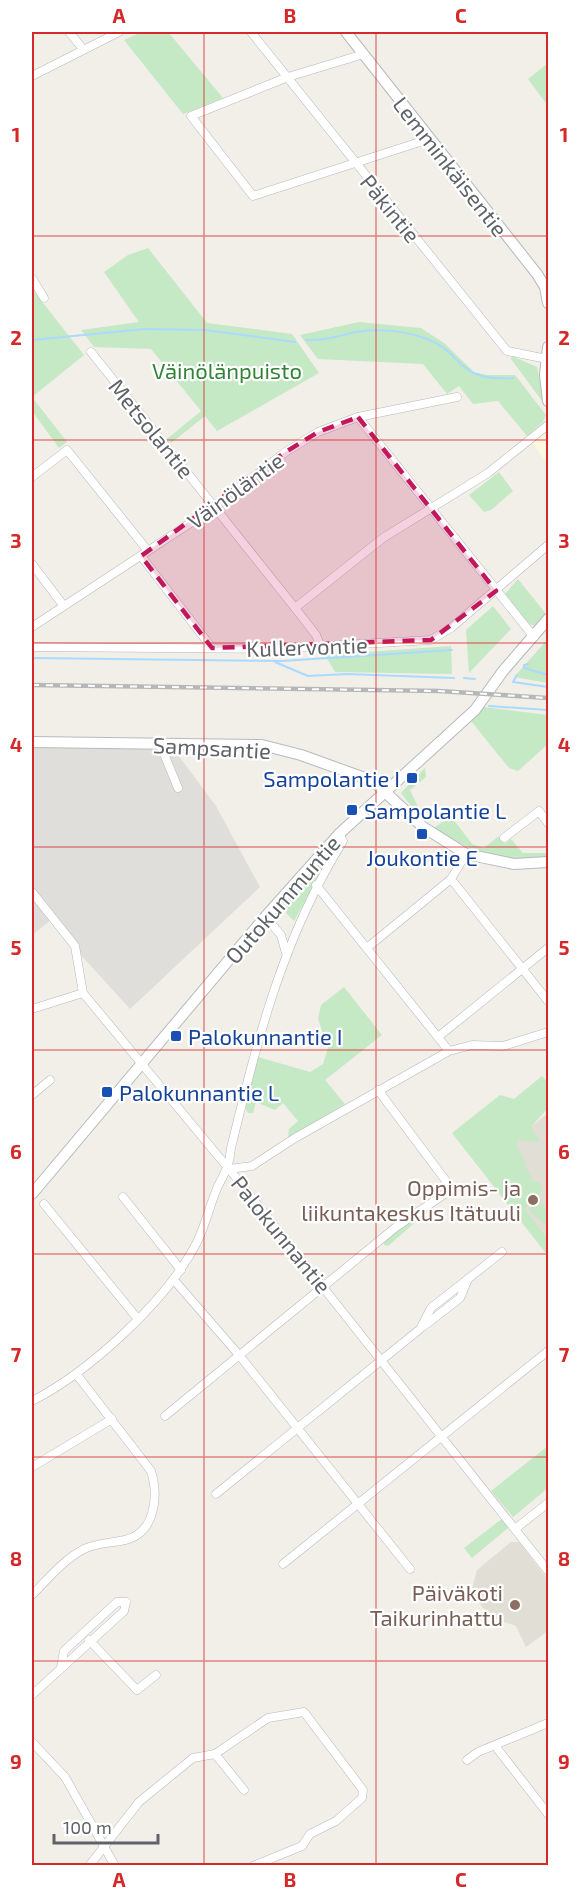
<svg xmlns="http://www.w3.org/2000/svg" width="580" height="1897" viewBox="0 0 580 1897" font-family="'Exo 2',sans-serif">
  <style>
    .commercial { fill: #fef7e0 }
    .industrial { fill: #e0deda }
    .education { fill: #e1ded6 }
    .green { fill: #c5e8c5 }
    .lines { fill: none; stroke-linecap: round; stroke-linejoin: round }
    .stream { stroke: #aadaff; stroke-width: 2 }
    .street-casing { stroke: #b5b8bc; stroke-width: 9 }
    .secondary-casing { stroke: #b6babf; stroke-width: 12 }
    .street { stroke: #fff; stroke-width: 8 }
    .secondary { stroke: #fff; stroke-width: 10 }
    .rail-casing { stroke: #b6b7b8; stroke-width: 4.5 }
    .rail { stroke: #fff; stroke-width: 2; stroke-dasharray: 7; stroke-linecap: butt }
    .marked { fill: #c2185b; fill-opacity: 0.2; stroke: #c2185b; stroke-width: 4.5; stroke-dasharray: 12 8; stroke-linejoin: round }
    .grid { fill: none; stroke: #d62828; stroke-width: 1.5; stroke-opacity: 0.55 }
    .transit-dot { fill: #1a4fb4; stroke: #fff; stroke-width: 2 }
    .education-dot { fill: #8d6e63; stroke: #fff; stroke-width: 2 }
    .labels { text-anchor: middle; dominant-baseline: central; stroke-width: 4.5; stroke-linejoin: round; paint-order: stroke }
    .street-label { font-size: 22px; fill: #5f6368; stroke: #fff }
    .park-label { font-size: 22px; fill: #348238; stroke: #fff }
    .transit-label { font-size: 22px; fill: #164399; stroke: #fff; text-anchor: start }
    .education-label { font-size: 22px; fill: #785e54; stroke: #fff; text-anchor: end }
    .neatline { fill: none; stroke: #d62828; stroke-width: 2 }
    .grid-label { font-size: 20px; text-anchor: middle; font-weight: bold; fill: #d62828 }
  </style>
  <rect width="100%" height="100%" fill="#f1efe8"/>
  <path class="commercial" d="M548 431V464L533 444Z"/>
  <path class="industrial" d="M32 745 173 748 216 806 260 887 130 1009 50 921 32 935Z"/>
  <g class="education">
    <path d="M548 1113V1239L488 1161Z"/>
    <path d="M511 1542H519L548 1580V1631L526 1647 516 1626 490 1617 471 1592 477 1570Z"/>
  </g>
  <g class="green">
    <path d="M142 32H168L223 98 183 114 124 40Z"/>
    <path d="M548 63V106L528 79Z"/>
    <path d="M148 248 207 323 292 334 319 373 217 431 205 416 171 443 167 439 201 411 151 349 94 347 81 330 139 322 104 272 128 255Z"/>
    <path d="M32 289 84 355 32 397 67 442 59 448 32 411Z"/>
    <path d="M359 322 421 328 444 343 474 372 487 375H515L546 415 543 422 527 436 498 401 473 404 459 386 447 394 423 364 318 359 300 335Z"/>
    <path d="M512 356 537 367 545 405 511 359Z"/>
    <path d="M499 472 513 491 491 510 484 512 469 495Z"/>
    <path d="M518 579 546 614 534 626 528 623 505 594Z"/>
    <path d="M493 606 511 629 469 673 466 630Z"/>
    <path d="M548 639V683L514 677Z"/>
    <path d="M451 646 452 674 335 672 325 655Z"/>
    <path d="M484 707 548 715V744L518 771 509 768 471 721Z"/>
    <path d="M425 768 426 777 410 790 424 820H422L401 793Z"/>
    <path d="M451 816 472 844 484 848 499 836 505 844 511 839 523 853H548V858C501 861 474 854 434 828Z"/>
    <path d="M336 845 294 921 280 907Z"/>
    <path d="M344 987 382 1035 325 1080 345 1104 288 1138 289 1129 298 1121 283 1103 275 1110 256 1102 253 1113H248L245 1108 258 1057 310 1072 323 1064 328 1048 318 1019 321 1005Z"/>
    <path d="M542 1076 548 1083V1108L531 1127 539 1140 536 1142 519 1140 516 1145 525 1161V1166L532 1177 530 1180 541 1183V1192L525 1209 548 1239V1256L452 1133 500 1095 514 1099Z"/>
    <path d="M443 1198 388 1246 384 1245 383 1242Z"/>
    <path d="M538 1198 548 1211V1228L529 1210Z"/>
    <path d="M548 1446V1488L513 1517 491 1491Z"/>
    <path d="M503 1518 509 1527 472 1558 464 1548Z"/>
  </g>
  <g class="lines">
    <g class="stream">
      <path d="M32 340 145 329 205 330 295 342"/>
      <path d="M306 340C324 341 338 336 355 332 377 328 404 331 424 338 466 352 453 382 513 378"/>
      <path d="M32 658 282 661 452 650"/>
      <path d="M275 662 308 676 347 674 454 678"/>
      <path d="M528 664 524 665V668L548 675"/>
      <path d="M517 675 513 682 548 687"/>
      <path d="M464 678 475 679"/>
      <path d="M489 706 548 710"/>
    </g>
    <defs>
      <g id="street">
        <path d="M69 32 83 49"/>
        <path d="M251 32 507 351 547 359"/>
        <path d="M364 54 288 77 191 116 253 196 429 139"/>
        <path d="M32 76 119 32"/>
        <path d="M32 278 44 298"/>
        <path d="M91 352 295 608 316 635 321 647"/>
        <path d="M358 417 534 637"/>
        <path d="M32 477 67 450 148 551"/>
        <path d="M141 556 212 648"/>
        <path d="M32 564 63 605"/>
        <path d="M295 608 383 538 488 473 548 425"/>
        <path d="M32 627 215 507 284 453 318 432 358 417 457 397"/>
        <path d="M32 647 272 649 431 640 451 628 548 545"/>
        <path d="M160 744 178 788"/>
        <path d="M504 838 539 811 548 823"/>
        <path d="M451 879 548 1001"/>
        <path d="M316 885 449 1051"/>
        <path d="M32 892 75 946 83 993 238 1180 548 1571"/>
        <path d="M265 917 281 935 286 953"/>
        <path d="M368 947 451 879 466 854"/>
        <path d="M32 1009 83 993"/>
        <path d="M438 1037 548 948"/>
        <path d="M32 1095 50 1080"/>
        <path d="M229 1169 252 1166 295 1138 449 1051 472 1045 503 1046 548 1032"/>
        <path d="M123 1197 181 1270"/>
        <path d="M44 1204 137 1318"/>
        <path d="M174 1280 239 1355 410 1569"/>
        <path d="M424 1326 460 1298 468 1279"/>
        <path d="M32 1401C89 1372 168 1300 197 1242 206 1224 210 1204 218 1186 226 1171 229 1166 231 1148 258 1038 282 939 343 841L339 834"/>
        <path d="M165 1416 396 1227 452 1189 378 1090"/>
        <path d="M32 1467 112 1419"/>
        <path d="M216 1494 420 1329 431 1308 502 1252"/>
        <path d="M515 1529 548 1503"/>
        <path d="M283 1564 548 1351"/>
        <path d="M32 1595C48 1579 63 1560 84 1549 96 1543 112 1543 125 1540 155 1533 159 1497 151 1471L77 1375"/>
        <path d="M89 1640 137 1690 156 1675"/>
        <path d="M32 1695 124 1611 126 1602H117L64 1651 61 1668"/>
        <path d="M32 1742 65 1777 115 1866"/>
        <path d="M496 1747 548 1814"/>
        <path d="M215 1754 268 1718 304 1712 363 1790 362 1798 336 1821 310 1834 302 1846 253 1866"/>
        <path d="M467 1760 478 1752 548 1723"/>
        <path d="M89 1866 139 1802 193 1758 215 1754 244 1790"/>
      </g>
      <g id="secondary">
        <path d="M346 32 537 274 545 287 548 303"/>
        <path d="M548 347 545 375 548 401"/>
        <path d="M32 742 262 745 301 755 373 781 423 827 466 854 514 864 548 862"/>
        <path d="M32 1194 265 917 339 834 475 710 503 671 548 619"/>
      </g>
    </defs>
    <use href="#street" class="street-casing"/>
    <use href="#secondary" class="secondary-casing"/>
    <use href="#street" class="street"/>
    <use href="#secondary" class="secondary"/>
    <defs>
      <path id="rail" d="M32 685 439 691 548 698"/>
    </defs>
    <use href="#rail" class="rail-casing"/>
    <use href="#rail" class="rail"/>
  </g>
  <path class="marked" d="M358 417 496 591 431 640 212 648 141 556 284 453 318 432Z"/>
  <path class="grid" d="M204 32V1866M376 32V1866M32 236H548M32 440H548M32 643H548M32 847H548M32 1050H548M32 1254H548M32 1457H548M32 1661H548"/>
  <g class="transit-dot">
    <rect x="406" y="772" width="12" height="12" rx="3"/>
    <rect x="346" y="804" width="12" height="12" rx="3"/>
    <rect x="416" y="828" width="12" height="12" rx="3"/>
    <rect x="170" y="1030" width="12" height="12" rx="3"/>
    <rect x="101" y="1086" width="12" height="12" rx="3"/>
  </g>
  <g class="education-dot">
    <circle cx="533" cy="1200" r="6"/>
    <circle cx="515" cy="1605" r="6"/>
  </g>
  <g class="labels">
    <g class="street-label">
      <text transform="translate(451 166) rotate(52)">Lemminkäisentie</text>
      <text transform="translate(391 208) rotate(51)">Päkintie</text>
      <text transform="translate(152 428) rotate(51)">Metsolantie</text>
      <text transform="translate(235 490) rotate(-36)">Väinöläntie</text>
      <text transform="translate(307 646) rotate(-2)">Kullervontie</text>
      <text transform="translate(212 747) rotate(3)">Sampsantie</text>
      <text transform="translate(282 899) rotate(-49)">Outokummuntie</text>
      <text transform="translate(282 1234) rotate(51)">Palokunnantie</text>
    </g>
    <g class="park-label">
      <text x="227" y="370">Väinölänpuisto</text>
    </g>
    <g class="transit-label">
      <text x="400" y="778" text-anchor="end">Sampolantie I</text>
      <text x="364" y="810">Sampolantie L</text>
      <text x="422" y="857" text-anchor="middle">Joukontie E</text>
      <text x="188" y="1036">Palokunnantie I</text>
      <text x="119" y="1092">Palokunnantie L</text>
    </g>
    <g class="education-label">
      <text x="521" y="1187">Oppimis- ja<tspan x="521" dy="25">liikuntakeskus Itätuuli</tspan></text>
      <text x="503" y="1592">Päiväkoti<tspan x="503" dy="25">Taikurinhattu</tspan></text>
    </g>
  </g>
  <rect width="580" height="1897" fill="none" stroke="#ffffff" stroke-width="66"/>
  <path d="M54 1834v9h104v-9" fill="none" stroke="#5f6368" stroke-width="3"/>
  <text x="63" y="1834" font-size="18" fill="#5f6368" stroke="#ffffff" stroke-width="4.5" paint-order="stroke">100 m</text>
  <rect x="33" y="33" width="514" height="1831" class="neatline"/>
  <g class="grid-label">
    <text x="119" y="23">A</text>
    <text x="290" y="23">B</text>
    <text x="461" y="23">C</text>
    <text x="16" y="142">1</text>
    <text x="564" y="142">1</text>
    <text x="16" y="345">2</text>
    <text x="564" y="345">2</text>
    <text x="16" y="548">3</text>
    <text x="564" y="548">3</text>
    <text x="16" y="752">4</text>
    <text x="564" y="752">4</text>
    <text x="16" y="955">5</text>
    <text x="564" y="955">5</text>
    <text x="16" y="1159">6</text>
    <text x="564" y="1159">6</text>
    <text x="16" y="1362">7</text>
    <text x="564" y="1362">7</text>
    <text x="16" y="1566">8</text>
    <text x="564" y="1566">8</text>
    <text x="16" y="1769">9</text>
    <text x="564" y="1769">9</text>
    <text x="119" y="1887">A</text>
    <text x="290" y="1887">B</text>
    <text x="461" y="1887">C</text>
  </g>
</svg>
